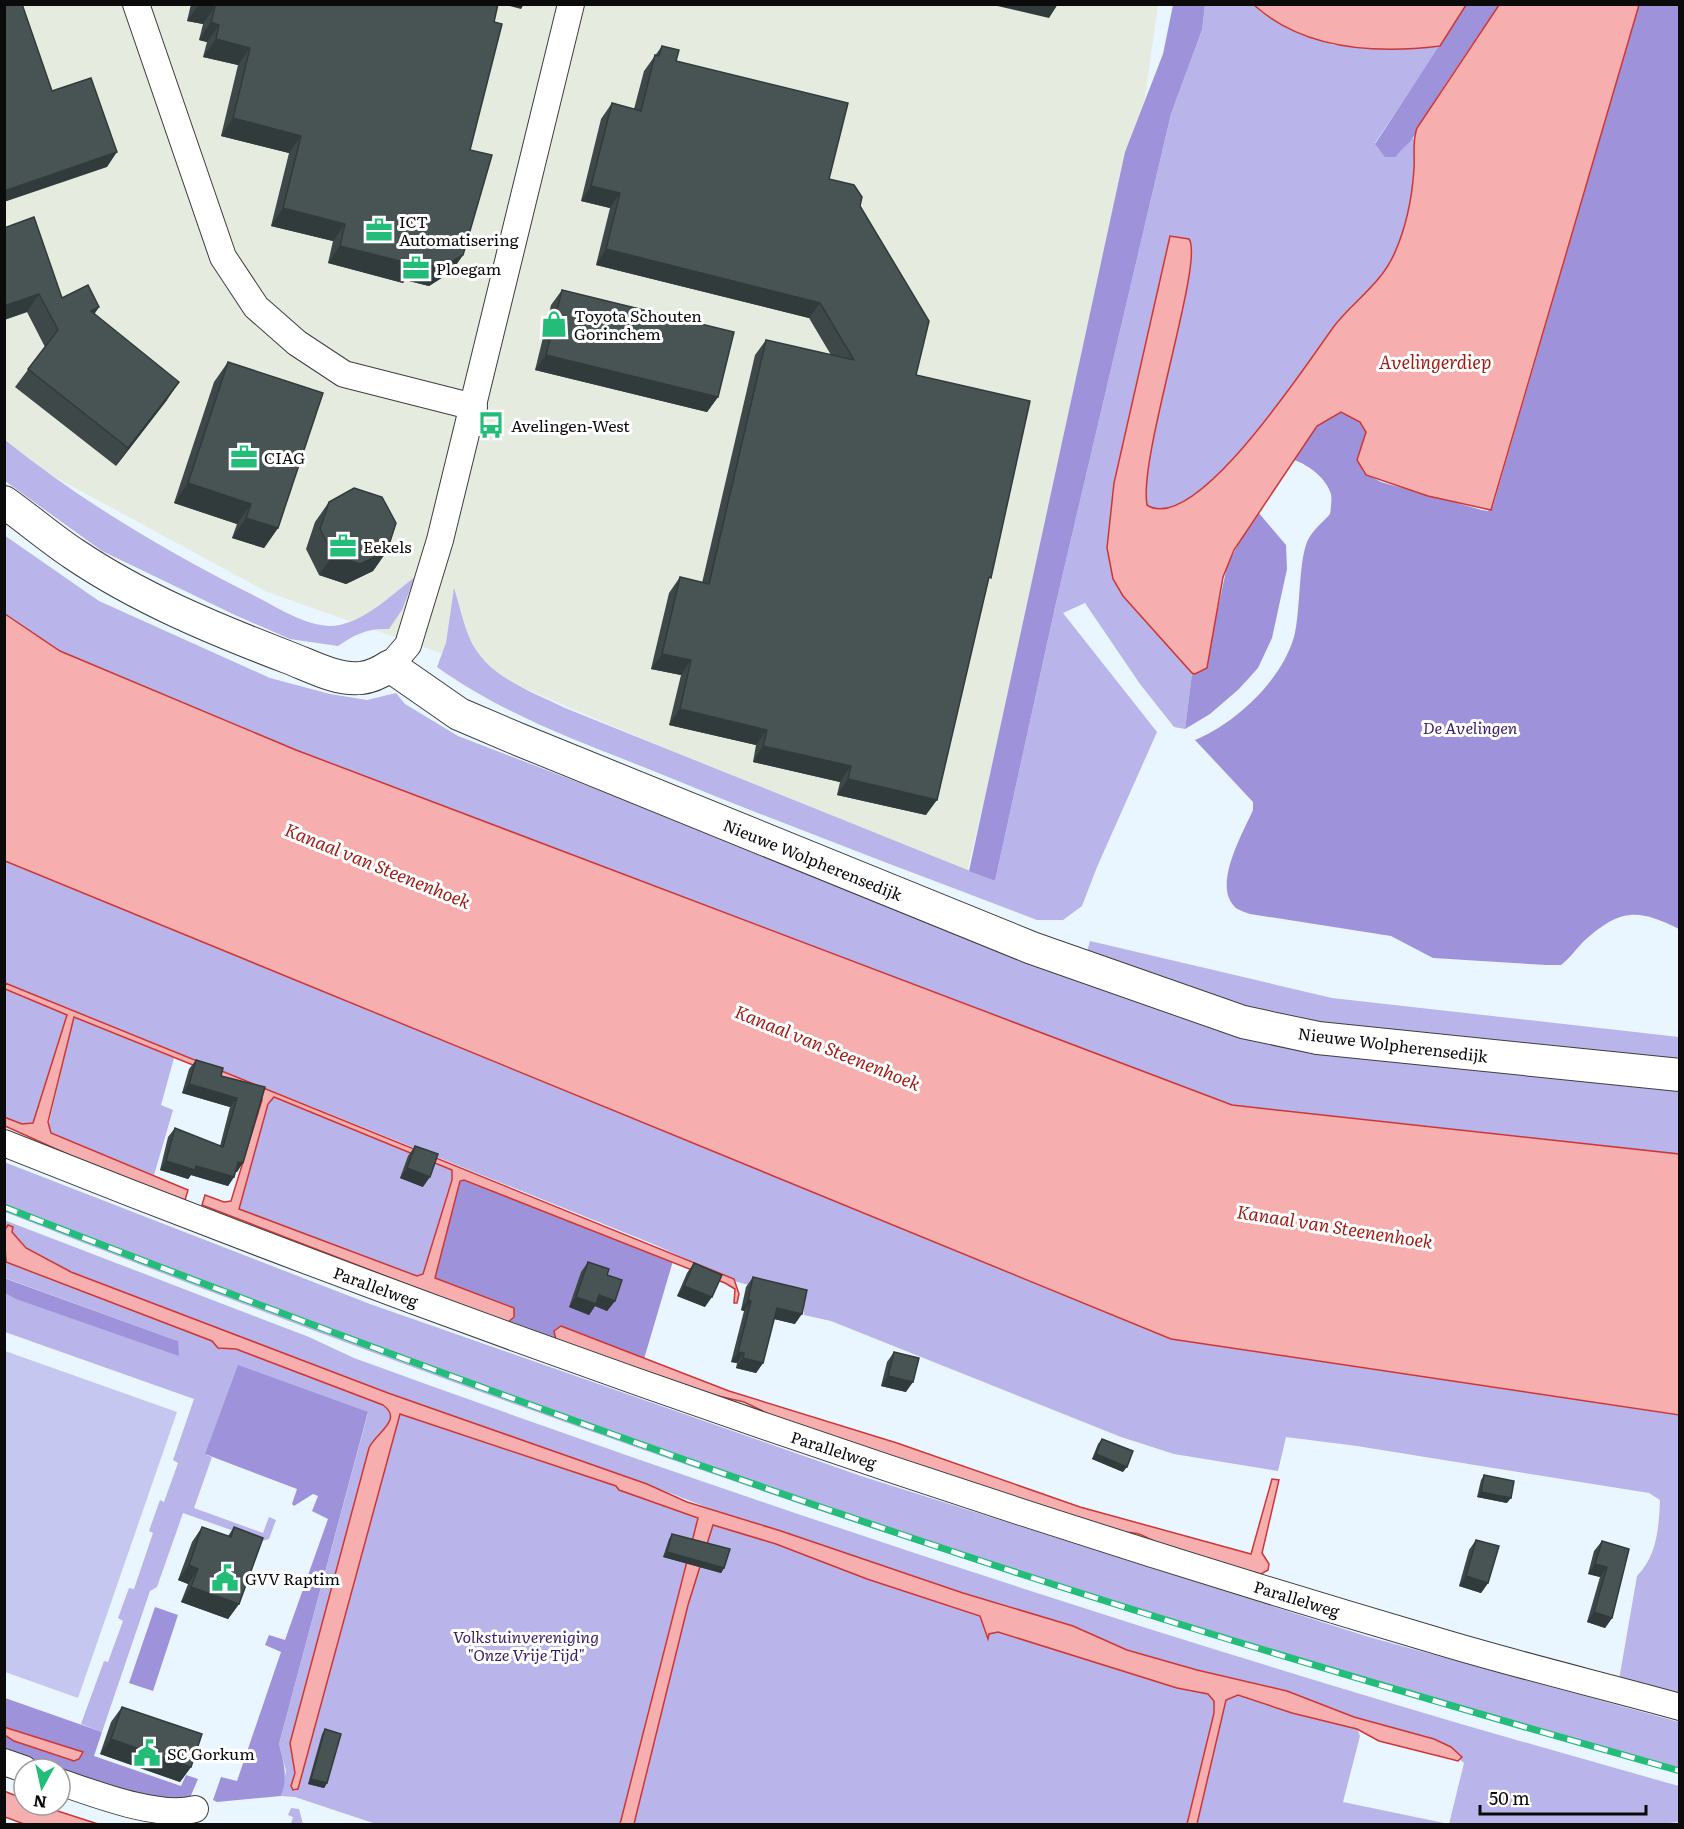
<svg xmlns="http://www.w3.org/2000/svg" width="1684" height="1829" viewBox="0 0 1684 1829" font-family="Literata,serif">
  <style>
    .industrial { fill: #e5ebdf }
    .green { fill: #b9b4e9 }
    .forest { fill: #9e93da }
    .pitch { fill: #c6c7f0 }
    .water { fill: #f6aeaf; stroke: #ce3634; stroke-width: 1.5; fill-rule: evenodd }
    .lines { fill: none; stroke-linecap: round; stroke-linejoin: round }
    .minor-casing { stroke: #3e3e3e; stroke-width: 28 }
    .tertiary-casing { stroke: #3e3e3e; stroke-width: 34 }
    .minor { stroke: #fff; stroke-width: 26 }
    .tertiary { stroke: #fff; stroke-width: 32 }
    .rail-casing { stroke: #23bc79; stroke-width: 7 }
    .rail { stroke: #fff; stroke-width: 4.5; stroke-dasharray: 14; stroke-linecap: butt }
    .wall { fill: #3e4848 }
    .shaded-wall { fill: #323b3b }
    .building { fill: #485454; stroke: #323b3b; stroke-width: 1.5 }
    .labels { text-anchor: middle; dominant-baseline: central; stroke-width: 6; stroke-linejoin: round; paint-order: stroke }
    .poi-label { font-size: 16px; fill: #0b0b0b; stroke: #fff; text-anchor: start }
    .park-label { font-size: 16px; font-style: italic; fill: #381c63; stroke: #fff }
    .street-label { font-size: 16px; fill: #0b0b0b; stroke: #fff }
    .water-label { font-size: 18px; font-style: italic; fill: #9d1b14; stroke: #fff }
  </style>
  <rect width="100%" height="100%" fill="#e9f6ff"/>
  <path class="industrial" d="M4 5H1158L1132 191 966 876 443 654 267 592 5 450Z"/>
  <g class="green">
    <path d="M1205 5H1254L1262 13 1333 45 1411 49 1440 46 1375 143 1396 157 1402 146 1414 138C1418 179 1410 225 1391 262 1378 287 1354 302 1336 323 1310 356 1196 537 1147 505 1141 475 1153 442 1159 414 1171 359 1184 305 1192 250L1169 246 1114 483 1107 548 1113 579 1123 596 1192 673 1185 729 1174 727 1140 684 1085 603 1063 613 1157 732 1097 867 1082 906 1063 920H1037C911 872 785 825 661 774 584 743 505 716 437 667L446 643 454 588C459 604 463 622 469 637 485 676 530 691 565 708L995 881 1056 603 1171 114 1202 30Z"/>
    <path d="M5 440C81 501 165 551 253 595 275 606 303 625 329 626 361 626 391 595 415 577L402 610 389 629C368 628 355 634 338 646L290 639 235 615 102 551 5 481Z"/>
    <path d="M4 535 99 601 270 678 330 694 367 700 396 693 405 704 458 736 1152 1003 1679 1086V1154L1232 1105 296 750 60 651 5 614Z"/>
    <path d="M4 861 1171 1339 1679 1415V1696L1619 1680 1637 1576C1657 1556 1659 1527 1660 1500L1649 1493 1357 1446 1286 1437 1278 1471 1174 1454 1121 1437 831 1321 804 1315V1299L737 1282 653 1244 5 983Z"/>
    <path d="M1090 941 1332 998 1679 1037V1068L1280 1022 1087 952Z"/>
    <path d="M4 989 70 1016 38 1135 5 1121Z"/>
    <path d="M74 1017 174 1058 161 1105 173 1110 154 1175 51 1133 48 1127Z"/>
    <path d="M274 1097 452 1170V1180L423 1274 417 1276 239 1209 268 1104Z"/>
    <path d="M4 1162 370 1304 861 1476 1369 1637 1679 1722V1771C1489 1717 1297 1665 1108 1605 736 1487 368 1355 5 1212Z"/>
    <path d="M4 1220 309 1337 354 1358C791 1517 1232 1662 1679 1786V1822L1660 1824H1197L1226 1700 1237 1695 1292 1713 1357 1729 1360 1736 1343 1802 1449 1824 1464 1763 1434 1739 1354 1717 1287 1691 1197 1670 1127 1650 1073 1626 963 1593 781 1531 729 1516 647 1484 388 1393 71 1272 27 1249 12 1232 5 1231Z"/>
    <path d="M5 1260 212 1341 218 1348 236 1349 383 1405C404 1420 375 1433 369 1448L290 1743 295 1773 291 1786 295 1791 298 1789 400 1414 616 1486 620 1490 776 1544 867 1579 980 1616 988 1638 989 1634 998 1632 1177 1688 1208 1694 1214 1701V1713L1187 1824H376L295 1797 281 1796 286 1771 279 1744 368 1413 206 1455 212 1457 194 1508 263 1533 269 1517 276 1520 269 1539 262 1541 183 1513 157 1587 150 1591 102 1732 81 1724 104 1661 108 1662 123 1621 118 1618 129 1588 134 1589 153 1533 149 1531 160 1500 164 1502 178 1463 173 1460 194 1399 5 1332 4 1293 178 1341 5 1278Z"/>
    <path d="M291 1808 299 1809 303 1824H291L293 1817 288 1815Z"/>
  </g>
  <g class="forest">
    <path d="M1173 5H1205L1202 30 1171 114 1056 603 995 881 969 871 1125 152 1163 54Z"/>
    <path d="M1466 5H1499C1470 48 1439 91 1414 136 1411 143 1401 148 1396 157H1385L1375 144Z"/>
    <path d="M1639 5H1679V929C1637 908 1620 909 1584 941 1576 949 1570 958 1561 965H1546L1433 958 1391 936 1250 914C1245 912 1237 910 1234 906 1213 884 1243 833 1253 810V802L1195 740C1236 723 1281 681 1294 637 1301 612 1298 556 1309 538 1314 529 1324 521 1330 514 1331 508 1332 499 1331 494 1326 478 1309 465 1294 460L1317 426 1341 412 1360 422 1366 432 1357 460 1364 473 1381 482 1482 510 1488 511 1493 506Z"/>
    <path d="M1258 512 1286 545 1287 569 1272 638 1258 668 1239 689 1210 714 1185 729 1192 673 1195 674 1210 646 1227 566 1246 529Z"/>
    <path d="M463 1180 673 1261 644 1359 561 1326 556 1340 507 1323 514 1308 435 1278 460 1181Z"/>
    <path d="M4 1278 178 1341 179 1356 16 1299 5 1293Z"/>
    <path d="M238 1365 368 1412 279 1744C284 1763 288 1777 281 1796L217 1802 213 1800 221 1777 237 1781 281 1652 265 1645 269 1635 285 1640 328 1519 312 1511 318 1496 313 1494 294 1506 292 1504 297 1489 205 1454Z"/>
    <path d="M155 1607 178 1615 153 1691 129 1683Z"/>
    <path d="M5 1698 102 1732 94 1756 181 1786 186 1775 198 1779 189 1800 151 1798 60 1772V1769H52L5 1752V1735L14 1741 68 1749 5 1727Z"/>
  </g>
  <path class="pitch" d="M5 1351 177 1412 78 1698 5 1672Z"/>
  <g class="water">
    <path d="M1254 5H1466L1440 46C1375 54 1304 50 1254 5Z"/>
    <path d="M1499 5H1639L1491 510 1428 496 1366 475 1357 460 1366 432 1360 422 1341 412 1317 426 1234 550 1223 577 1207 668 1195 674 1192 673 1123 596 1113 579 1107 548 1114 483 1170 236 1189 239C1205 260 1138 457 1147 505 1196 537 1310 358 1335 325 1355 300 1382 283 1395 252 1407 225 1412 198 1414 169 1415 155 1412 141 1417 128Z"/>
    <path d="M5 614 60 651 296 750 1232 1105 1679 1154V1415L1171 1339 5 861Z"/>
    <path d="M5 983 734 1279 739 1294 737 1303H734L735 1289 725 1283 464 1180 460 1181 435 1278 514 1308V1317L507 1323 202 1205 205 1195 224 1202 231 1201 262 1100 260 1092 74 1017 48 1122 51 1133 188 1190 185 1200 116 1176 5 1126 4 1117 22 1124 33 1123 67 1015 5 989ZM274 1097 452 1170V1180L423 1274 417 1276 239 1209 268 1104Z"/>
    <path d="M8 1225 13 1227 12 1232 26 1248 71 1272 388 1393 647 1484 687 1502 781 1531 963 1593 1073 1626 1127 1650 1197 1670 1287 1691 1354 1717 1434 1739 1451 1747 1462 1757 1458 1761 1379 1741 1357 1729 1292 1713 1238 1695 1226 1700 1197 1824H1187L1214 1713V1701L1208 1694 1177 1688 998 1632 989 1634 988 1639 980 1616 867 1579 776 1544 713 1525 688 1605 634 1824H620L698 1518 619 1490 616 1486 400 1414 298 1789 293 1790 291 1786 295 1773 290 1743 369 1448C375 1433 404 1420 383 1405L236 1349 218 1348 212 1341 6 1262 4 1231Z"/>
    <path d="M561 1326 729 1391 897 1443 1080 1507 1251 1554 1272 1479 1279 1480 1262 1553 1269 1564 1268 1570 1261 1574C1229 1566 1198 1556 1166 1546 1145 1539 1143 1531 1118 1532L777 1418 744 1402 714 1395 556 1340 554 1331Z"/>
    <path d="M4 1727 83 1752 79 1759 74 1761 14 1741 5 1735Z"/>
    <path d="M4 1791 24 1799V1805H39L98 1824H24L5 1817Z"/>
  </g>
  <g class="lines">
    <defs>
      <g id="minor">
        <path d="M136 4 223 257 256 307 297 343 344 374 474 407"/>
        <path d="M390 666 408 645 440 540 571 4"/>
        <path d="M4 1143C472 1330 948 1497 1431 1639 1513 1664 1597 1684 1680 1707"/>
        <path d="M4 1762 24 1769"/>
        <path d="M60 1782C95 1794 160 1819 195 1809"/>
      </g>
      <path id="tertiary" d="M4 502C28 519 50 538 74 554 139 598 214 629 287 657 309 665 337 681 361 678 372 677 381 672 390 666L459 714 520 740 1032 948 1243 1022 1318 1038 1680 1075"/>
    </defs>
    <use href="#minor" class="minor-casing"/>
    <use href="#tertiary" class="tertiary-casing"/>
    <use href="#minor" class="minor"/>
    <use href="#tertiary" class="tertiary"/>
    <defs>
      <path id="rail" d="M4 1207C303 1323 602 1434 906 1536 1161 1622 1420 1698 1680 1771"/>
    </defs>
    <use href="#rail" class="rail-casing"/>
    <use href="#rail" class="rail"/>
  </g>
  <g class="wall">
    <path d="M191 4H498L494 22 470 150 463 255 451 272 429 286 405 280 403 283 328 263 333 241 271 226 289 153 221 136 238 65 203 57 207 42 199 40 203 24 187 21Z"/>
    <path d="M662 46 676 61 829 179 860 206 916 375 988 583 926 815 837 795 840 782 753 762 756 745 669 725 681 675 651 669 669 593 680 577 702 583 755 355 766 340 831 355 809 318 596 265 610 208 581 201 601 119 612 103 634 109 644 71Z"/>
    <path d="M4 228 62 298 99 307 94 314 167 400 116 466 15 387 45 347 27 312 4 320Z"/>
    <path d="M562 290 718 397 707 412 535 370 551 305Z"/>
    <path d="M228 362 278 528 264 548 232 538 237 524 174 503 214 382Z"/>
    <path d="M329 502 387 551 373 571 346 584 319 575 306 549 315 522Z"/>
    <path d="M196 1060 221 1076 265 1087 237 1172H235L234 1177 228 1186 191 1175 188 1179 160 1170 168 1137 175 1128 220 1146 230 1107 182 1093 189 1069Z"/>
    <path d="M415 1146 423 1187 400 1178 408 1156Z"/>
    <path d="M588 1262 607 1275 615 1301 607 1311 595 1306 589 1315 569 1307 581 1272Z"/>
    <path d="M694 1263 705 1307 677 1296 687 1273Z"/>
    <path d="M753 1277 795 1324 774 1319 763 1363 756 1373 736 1368 737 1363 731 1362 744 1311 741 1310 746 1287Z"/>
    <path d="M894 1352 906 1392 881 1386 887 1362Z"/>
    <path d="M1102 1439 1123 1472 1092 1459 1098 1444Z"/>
    <path d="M1484 1475 1507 1503 1477 1497 1481 1480Z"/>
    <path d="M202 1527 228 1536 234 1527 239 1604 228 1619 181 1602 188 1584 178 1580 192 1542Z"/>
    <path d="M672 1534 724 1568 721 1573 663 1557 669 1539Z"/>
    <path d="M1476 1540 1488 1583 1481 1593 1459 1586 1469 1550Z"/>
    <path d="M1602 1541 1629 1549 1612 1618 1605 1628 1587 1622 1600 1577 1588 1574 1594 1551Z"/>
    <path d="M122 1707 191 1767 180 1782 100 1754 111 1722Z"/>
    <path d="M325 1729 327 1783 324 1788 308 1784 322 1734Z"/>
  </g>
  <g class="shaded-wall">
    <path d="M199 4H205L215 7 203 24 187 21Z"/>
    <path d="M502 4H524L521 9Z"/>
    <path d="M989 4H1058L1049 18Z"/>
    <path d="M211 22 219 25 207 42 199 40Z"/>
    <path d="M216 39 250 48 238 65 203 57Z"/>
    <path d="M233 118 301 136 289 153 221 136Z"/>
    <path d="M117 152 107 167 4 202V191Z"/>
    <path d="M591 186 620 193 610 208 581 201Z"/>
    <path d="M283 208 345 224 333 241 271 226Z"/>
    <path d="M340 246 416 262 463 255 451 272 429 286 405 280 403 283 328 263Z"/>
    <path d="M606 249 820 303 809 318 596 265Z"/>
    <path d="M39 294 27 312 4 320V306Z"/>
    <path d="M99 307 87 325 91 311Z"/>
    <path d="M546 355 718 397 707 412 535 370Z"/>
    <path d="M179 382 167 400 116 466 128 448Z"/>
    <path d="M188 483 251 504 237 524 174 503Z"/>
    <path d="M246 518 278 528 264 548 232 538Z"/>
    <path d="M387 551 373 571 346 584 319 575 333 555Z"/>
    <path d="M662 654 691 660 681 675 651 669Z"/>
    <path d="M680 709 767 730 756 745 669 725Z"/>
    <path d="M763 746 851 766 840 782 753 762Z"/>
    <path d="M848 779 937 800 926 815 837 795Z"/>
    <path d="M189 1084 237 1098 230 1107 182 1093Z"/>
    <path d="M166 1161 196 1166 234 1177 228 1186 191 1175 188 1179 160 1170Z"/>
    <path d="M238 1162 243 1163 237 1172 232 1171Z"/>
    <path d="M407 1168 430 1177 423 1187 400 1178Z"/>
    <path d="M684 1286 712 1297 705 1307 677 1296Z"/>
    <path d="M599 1295 615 1301 607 1311 595 1306 589 1315 569 1307 576 1297Z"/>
    <path d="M748 1300 751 1301 744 1311 741 1310Z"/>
    <path d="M777 1308 802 1314 795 1324 770 1318Z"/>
    <path d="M738 1352 744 1353 737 1363 731 1362Z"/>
    <path d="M743 1358 763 1363 756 1373 736 1368Z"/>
    <path d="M888 1376 913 1382 906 1392 881 1386Z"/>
    <path d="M1096 1454 1127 1467 1123 1472 1092 1459Z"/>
    <path d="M1481 1492 1511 1498 1507 1503 1477 1497Z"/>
    <path d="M667 1552 724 1568 721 1573 663 1557Z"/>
    <path d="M1595 1564 1607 1567 1600 1577 1588 1574Z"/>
    <path d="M189 1565 198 1569 188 1584 178 1580Z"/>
    <path d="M1466 1576 1488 1583 1481 1593 1459 1586Z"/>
    <path d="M191 1587 239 1604 228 1619 181 1602Z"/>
    <path d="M1594 1612 1612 1618 1605 1628 1587 1622Z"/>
    <path d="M111 1739 191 1767 180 1782 100 1754Z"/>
    <path d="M311 1779 327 1783 324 1788 308 1784Z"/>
  </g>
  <g class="building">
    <path d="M4 4H22L52 91 91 78 117 152 4 191Z"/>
    <path d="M205 4H498L494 22 502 24 470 150 492 155 463 255 441 268 416 262V265L340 246 345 224 283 208 301 136 233 118 250 48 216 39 219 25 211 22 215 7Z"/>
    <path d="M662 46 679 50 676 61 848 103 829 179 854 185 862 197 860 206 929 321 916 375 1030 401 991 578 989 577 937 800 848 779 851 766 763 746 767 730 680 709 691 660 662 654 680 577 709 584 766 340 854 360 820 303 606 249 620 193 591 186 612 103 641 111 655 55 659 56Z"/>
    <path d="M34 217 62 298 88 285 99 307 91 311 179 382 128 448 28 369 58 330 39 294 4 306V228Z"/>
    <path d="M562 290 734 332 718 397 546 355Z"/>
    <path d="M228 362 323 393 278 528 246 518 251 504 188 483Z"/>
    <path d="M354 488 382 497 396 523 387 551 360 564 333 555 320 529 329 502Z"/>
    <path d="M196 1060 223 1068 221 1076 265 1087 243 1163 238 1162 234 1177 196 1166 195 1170 166 1161 175 1128 223 1147 237 1098 189 1084Z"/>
    <path d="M415 1146 438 1154 430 1177 407 1168Z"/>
    <path d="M588 1262 609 1269 607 1275 622 1280 615 1301 599 1295 596 1304 576 1297Z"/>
    <path d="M694 1263 722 1275 712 1297 684 1286Z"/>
    <path d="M753 1277 807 1290 802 1314 777 1308 763 1363 743 1358 744 1353 738 1352 751 1301 748 1300Z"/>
    <path d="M894 1352 919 1358 913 1382 888 1376Z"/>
    <path d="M1102 1439 1133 1451 1127 1467 1096 1454Z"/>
    <path d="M1484 1475 1514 1481 1511 1498 1481 1492Z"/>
    <path d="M202 1527 231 1537 234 1527 263 1538 239 1604 191 1587 198 1569 189 1565Z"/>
    <path d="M672 1534 730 1549 724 1568 667 1552Z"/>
    <path d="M1476 1540 1499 1546 1488 1583 1466 1576Z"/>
    <path d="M1602 1541 1629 1549 1612 1618 1594 1612 1607 1567 1595 1564Z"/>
    <path d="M122 1707 202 1734 191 1767 111 1739Z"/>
    <path d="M325 1729 341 1734 327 1783 311 1779Z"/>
  </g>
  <defs>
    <symbol id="office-bare" viewBox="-9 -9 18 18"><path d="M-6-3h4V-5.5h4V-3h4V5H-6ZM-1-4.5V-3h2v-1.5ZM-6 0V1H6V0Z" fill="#23bc79" stroke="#fff" stroke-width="2.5" paint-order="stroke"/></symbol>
    <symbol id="shop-bare" viewBox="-9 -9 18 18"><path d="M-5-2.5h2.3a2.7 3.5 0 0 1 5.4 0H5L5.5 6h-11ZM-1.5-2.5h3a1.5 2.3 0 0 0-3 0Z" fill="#23bc79" stroke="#fff" stroke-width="2.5" paint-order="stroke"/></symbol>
    <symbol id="bus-bare" viewBox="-9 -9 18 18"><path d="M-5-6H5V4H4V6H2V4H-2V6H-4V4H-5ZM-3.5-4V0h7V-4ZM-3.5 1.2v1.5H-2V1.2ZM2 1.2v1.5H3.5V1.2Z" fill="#23bc79" stroke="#fff" stroke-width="2.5" paint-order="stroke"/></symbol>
    <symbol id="civic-bare" viewBox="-9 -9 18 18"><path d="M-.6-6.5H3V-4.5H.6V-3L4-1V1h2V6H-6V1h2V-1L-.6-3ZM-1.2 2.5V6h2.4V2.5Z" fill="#23bc79" stroke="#fff" stroke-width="2.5" paint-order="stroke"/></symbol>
  </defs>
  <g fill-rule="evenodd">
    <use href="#office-bare" x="360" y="211" width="38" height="38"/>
    <use href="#office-bare" x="397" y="249" width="38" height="38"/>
    <use href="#shop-bare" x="535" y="305" width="38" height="38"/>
    <use href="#bus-bare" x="472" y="406" width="38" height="38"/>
    <use href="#office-bare" x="225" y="438" width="38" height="38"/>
    <use href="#office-bare" x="324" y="527" width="38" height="38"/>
    <use href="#civic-bare" x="206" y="1559" width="38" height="38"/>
    <use href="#civic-bare" x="128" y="1734" width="38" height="38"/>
  </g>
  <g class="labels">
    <g class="poi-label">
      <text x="399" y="221">ICT<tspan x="399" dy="18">Automatisering</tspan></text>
      <text x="436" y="268">Ploegam</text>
      <text x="574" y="315">Toyota Schouten<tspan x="574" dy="18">Gorinchem</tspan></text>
      <text x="511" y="425">Avelingen-West</text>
      <text x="264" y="457">CIAG</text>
      <text x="363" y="546">Eekels</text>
      <text x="245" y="1578">GVV Raptim</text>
      <text x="167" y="1753">SC Gorkum</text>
    </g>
    <g class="park-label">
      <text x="1470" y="727">De Avelingen</text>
      <text x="526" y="1636">Volkstuinvereniging<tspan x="526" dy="18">"Onze Vrije Tijd"</tspan></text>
    </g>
    <g class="street-label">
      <text transform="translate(813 859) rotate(22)">Nieuwe Wolpherensedijk</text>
      <text transform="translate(1393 1044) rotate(7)">Nieuwe Wolpherensedijk</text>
      <text transform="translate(376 1286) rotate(20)">Parallelweg</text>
      <text transform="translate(834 1449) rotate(18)">Parallelweg</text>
      <text transform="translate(1297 1598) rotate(17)">Parallelweg</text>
    </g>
    <g class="water-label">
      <text x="1435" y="361">Avelingerdiep</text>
      <text transform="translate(378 865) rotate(22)">Kanaal van Steenenhoek</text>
      <text transform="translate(828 1047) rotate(22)">Kanaal van Steenenhoek</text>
      <text transform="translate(1335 1226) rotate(9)">Kanaal van Steenenhoek</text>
    </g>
  </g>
  <rect width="1684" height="1829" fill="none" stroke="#0b0b0b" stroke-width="12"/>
  <g transform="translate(42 1787) rotate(188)"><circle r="28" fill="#ffffff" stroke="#9d9d9d" stroke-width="1.5"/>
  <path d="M0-4.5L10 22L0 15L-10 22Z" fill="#23bc79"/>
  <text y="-9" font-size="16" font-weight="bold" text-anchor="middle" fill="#0b0b0b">N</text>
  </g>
  <path d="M1480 1805v9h166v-9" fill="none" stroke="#0b0b0b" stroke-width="3"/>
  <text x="1489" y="1805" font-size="18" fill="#0b0b0b" stroke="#ffffff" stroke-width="4.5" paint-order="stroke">50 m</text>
</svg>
